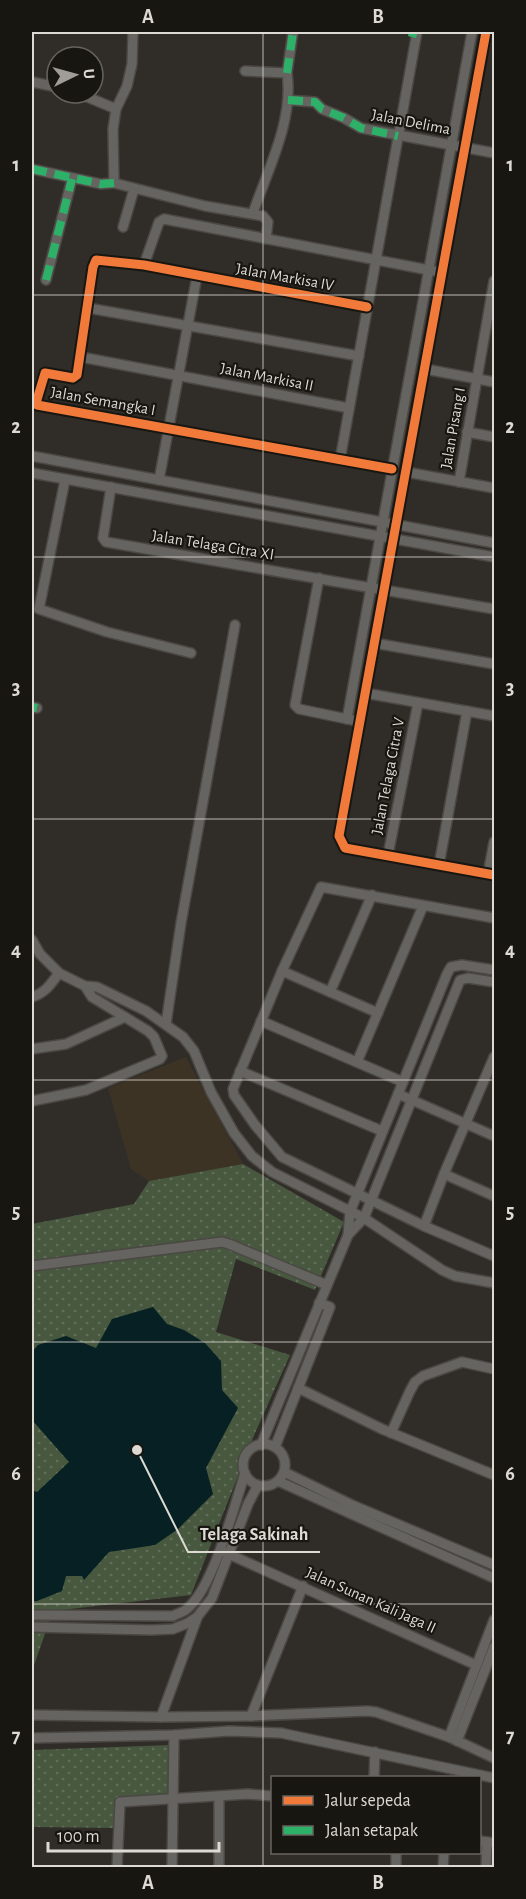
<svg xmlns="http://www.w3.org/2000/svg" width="526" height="1899" viewBox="0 0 526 1899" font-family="'Alegreya Sans',sans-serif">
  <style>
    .built { fill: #3c3325 }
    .grass { fill: url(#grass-dots) }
    .water { fill: #062023 }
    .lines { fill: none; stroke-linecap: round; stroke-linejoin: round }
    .minor-casing { stroke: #4b4844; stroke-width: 12 }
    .minor { stroke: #666460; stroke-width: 9 }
    .quiet { stroke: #2db169; stroke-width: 8; stroke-dasharray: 15 8; stroke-linecap: butt }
    .cycleway-casing { stroke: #181611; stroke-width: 13 }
    .cycleway { stroke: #f17a3a; stroke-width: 9 }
    .grid { fill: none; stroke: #ddd9d3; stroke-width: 1.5; stroke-opacity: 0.55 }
    .labels { text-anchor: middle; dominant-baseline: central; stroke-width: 4.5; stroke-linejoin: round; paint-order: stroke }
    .street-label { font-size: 16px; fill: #ddd9d3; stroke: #181611 }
    .leader { fill: none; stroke: #ddd9d3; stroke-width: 2 }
    .callout-dot { fill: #ddd9d3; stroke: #181611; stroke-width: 2 }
    .callout-label { font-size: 18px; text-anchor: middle; font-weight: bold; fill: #ddd9d3; stroke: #181611; stroke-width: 4.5; stroke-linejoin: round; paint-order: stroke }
    .neatline { fill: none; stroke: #ddd9d3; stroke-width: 2 }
    .grid-label { font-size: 20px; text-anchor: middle; font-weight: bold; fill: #ddd9d3 }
  </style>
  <defs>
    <pattern id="grass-dots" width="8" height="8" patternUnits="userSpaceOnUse" patternTransform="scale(1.5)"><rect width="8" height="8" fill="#47583f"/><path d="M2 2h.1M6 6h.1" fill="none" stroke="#616f5a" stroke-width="1.8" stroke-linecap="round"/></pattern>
  </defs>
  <rect width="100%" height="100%" fill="#302c28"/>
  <path class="built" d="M186 1057 243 1164 149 1181 131 1169 108 1088Z"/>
  <g class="grass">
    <path d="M243 1164 344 1222 315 1290 236 1259 216 1332 290 1355 255 1433 191 1595 53 1611 32 1671V1224L134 1204 149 1181Z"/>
    <path d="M171 1745 168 1798H116L115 1828 32 1827V1750Z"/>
  </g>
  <path class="water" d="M153 1307 167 1324 184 1330 205 1343 221 1361 222 1390 238 1408 206 1468 213 1494 178 1529 155 1545 109 1552 84 1580 82 1576H66L62 1591 37 1601H32V1490L37 1492 69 1462 32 1420V1352L38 1345 66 1336 96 1348 112 1319Z"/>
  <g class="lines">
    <defs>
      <g id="minor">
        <path d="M133 32 132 64 127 86 116 109 113 129 114 183 205 206 263 216 268 222 266 239"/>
        <path d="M486 32 339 836 345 848 494 875"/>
        <path d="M245 71 287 73C294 120 268 169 253 213"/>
        <path d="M287 73 293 32"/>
        <path d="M32 82 57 87"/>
        <path d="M78 93 116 109"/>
        <path d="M288 100 315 102 322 109 344 118 361 128 494 153"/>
        <path d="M32 169 101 184 114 183"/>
        <path d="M123 227 134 189"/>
        <path d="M144 265 159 222 164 219 434 271"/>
        <path d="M46 280 72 179"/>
        <path d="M367 307 144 265 96 260 93 267 77 375 73 378 45 373 36 403 37 405 392 469"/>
        <path d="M88 308 359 356"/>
        <path d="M81 357 349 408"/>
        <path d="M425 369 494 382"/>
        <path d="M467 432 494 437"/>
        <path d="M32 456 494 543"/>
        <path d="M340 460 417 32"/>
        <path d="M406 472 494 488"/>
        <path d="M32 473 494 557"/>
        <path d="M65 480 39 609 107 632 191 653"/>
        <path d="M159 480 197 276"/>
        <path d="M459 482 494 281"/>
        <path d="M111 487 103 538 106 542 494 609"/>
        <path d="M319 578 295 705 299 709 352 720"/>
        <path d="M374 643 494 664"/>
        <path d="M365 693 494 716"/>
        <path d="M32 707 37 708"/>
        <path d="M347 719 472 32"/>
        <path d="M388 855 418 703"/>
        <path d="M439 865 467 711"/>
        <path d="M488 874 494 842"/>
        <path d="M494 918 321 887 282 971 233 1089 234 1095 255 1125 282 1157 424 1226 494 1256"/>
        <path d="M32 940 40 954 59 973 85 986 97 987 146 1011 183 1037 194 1051 211 1092 234 1133 252 1156 272 1172 364 1218 442 1270 455 1276 494 1283"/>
        <path d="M282 971 378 1013"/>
        <path d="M330 992 372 895"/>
        <path d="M32 997C45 993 51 984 59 973"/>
        <path d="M261 1021 403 1082"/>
        <path d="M166 1024 181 923 235 625"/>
        <path d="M32 1049 66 1044 125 1017"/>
        <path d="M357 1062 423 906"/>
        <path d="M240 1071 382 1131"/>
        <path d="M398 1094 494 1136"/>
        <path d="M32 1101 86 1090 160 1059 162 1056 154 1037 148 1031 92 997 85 986"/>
        <path d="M444 1174 494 1196"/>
        <path d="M424 1226 444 1174 494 1057"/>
        <path d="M348 1235 364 1218 460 980 468 978 494 982"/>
        <path d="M32 1266 222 1242 229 1244 327 1285"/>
        <path d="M298 1388 382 1429 494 1475"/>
        <path d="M391 1433 410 1391 415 1382 423 1376 462 1362 494 1369"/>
        <circle cx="264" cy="1465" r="21"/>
        <path d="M261 1445 348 1235 350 1212 447 974 451 967 462 965 494 970"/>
        <path d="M275 1447 330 1307 319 1303"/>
        <path d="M284 1472 352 1505 494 1565"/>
        <path d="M278 1481 494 1578"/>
        <path d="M224 1552 476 1665"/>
        <path d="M32 1615 173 1616C178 1613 185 1612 189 1607 214 1584 234 1507 245 1473"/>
        <path d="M32 1627 151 1630 173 1629 188 1623 197 1617 212 1598 248 1504 258 1485"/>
        <path d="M32 1715 161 1717 251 1716 367 1711 376 1712 449 1737 494 1758"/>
        <path d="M251 1716 303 1586"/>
        <path d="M161 1717 197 1618"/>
        <path d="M449 1737 494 1620"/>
        <path d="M32 1738 174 1735 229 1731 281 1733 494 1778"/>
        <path d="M457 1741 494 1647"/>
        <path d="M374 1778 375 1752"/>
        <path d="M480 1841 494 1843"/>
        <path d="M117 1868 120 1802 248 1794 272 1796"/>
        <path d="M172 1868 174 1735"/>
        <path d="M219 1868V1796"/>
        <path d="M396 1868V1852"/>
        <path d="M443 1868 444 1852"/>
        <path d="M486 1868 487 1842"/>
      </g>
    </defs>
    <use href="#minor" class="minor-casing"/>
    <use href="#minor" class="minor"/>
    <g class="quiet">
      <path d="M409 32 417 34"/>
      <path d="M287 73 293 32"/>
      <path d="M288 100 315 102 322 109 344 118 361 128 398 136"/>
      <path d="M32 169 101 184 114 183"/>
      <path d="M46 280 72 179"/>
      <path d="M32 707 37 708"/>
    </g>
    <defs>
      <g id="cycleway">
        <path d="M486 32 339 836 345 848 494 875"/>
        <path d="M367 307 144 265 96 260 93 267 77 375 73 378 45 373 36 403 37 405 392 469"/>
      </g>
    </defs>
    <use href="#cycleway" class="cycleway-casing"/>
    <use href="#cycleway" class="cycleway"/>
  </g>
  <path class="grid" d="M263 32V1868M32 295H494M32 557H494M32 819H494M32 1080H494M32 1342H494M32 1604H494"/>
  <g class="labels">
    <g class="street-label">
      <text transform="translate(411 122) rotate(11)">Jalan Delima</text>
      <text transform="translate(285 277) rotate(10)">Jalan Markisa IV</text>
      <text transform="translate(267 377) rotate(11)">Jalan Markisa II</text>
      <text transform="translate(103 401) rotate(10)">Jalan Semangka I</text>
      <text transform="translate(453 428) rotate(-80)">Jalan Pisang I</text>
      <text transform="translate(213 545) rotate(9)">Jalan Telaga Citra XI</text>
      <text transform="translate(388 776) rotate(-79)">Jalan Telaga Citra V</text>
      <text transform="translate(371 1600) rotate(24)">Jalan Sunan Kali Jaga II</text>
    </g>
  </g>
  <path class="leader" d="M137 1450L188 1552H320"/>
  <circle class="callout-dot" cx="137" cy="1450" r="6"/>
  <g class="callout-label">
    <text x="254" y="1540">Telaga Sakinah</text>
  </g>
  <rect width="526" height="1899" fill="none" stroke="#181611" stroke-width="66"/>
  <rect x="271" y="1776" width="210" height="78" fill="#181611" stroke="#67645f" stroke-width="1.5"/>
  <rect x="283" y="1796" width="30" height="9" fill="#f17a3a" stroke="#67645f" stroke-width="1.5"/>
  <text x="325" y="1806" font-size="18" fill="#ddd9d3">Jalur sepeda</text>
  <rect x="283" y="1826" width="30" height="9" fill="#2db169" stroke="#67645f" stroke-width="1.5"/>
  <text x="325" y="1836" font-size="18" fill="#ddd9d3">Jalan setapak</text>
  <g transform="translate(75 75) rotate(85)"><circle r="28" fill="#181611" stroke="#67645f" stroke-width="1.5"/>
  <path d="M0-4.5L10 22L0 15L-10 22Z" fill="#a09c97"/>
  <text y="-9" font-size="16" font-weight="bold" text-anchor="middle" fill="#ddd9d3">U</text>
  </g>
  <path d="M48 1842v9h171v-9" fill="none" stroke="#ddd9d3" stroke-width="3"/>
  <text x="57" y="1842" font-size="18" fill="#ddd9d3" stroke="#181611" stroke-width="4.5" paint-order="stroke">100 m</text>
  <rect x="33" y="33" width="460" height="1833" class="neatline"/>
  <g class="grid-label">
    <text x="148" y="23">A</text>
    <text x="378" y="23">B</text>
    <text x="16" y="171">1</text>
    <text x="510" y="171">1</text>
    <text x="16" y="433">2</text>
    <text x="510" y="433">2</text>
    <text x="16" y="694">3</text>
    <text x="510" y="694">3</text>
    <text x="16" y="956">4</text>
    <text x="510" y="956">4</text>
    <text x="16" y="1218">5</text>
    <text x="510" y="1218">5</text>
    <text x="16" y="1480">6</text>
    <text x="510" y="1480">6</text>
    <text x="16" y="1742">7</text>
    <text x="510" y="1742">7</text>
    <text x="148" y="1889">A</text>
    <text x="378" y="1889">B</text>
  </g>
</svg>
